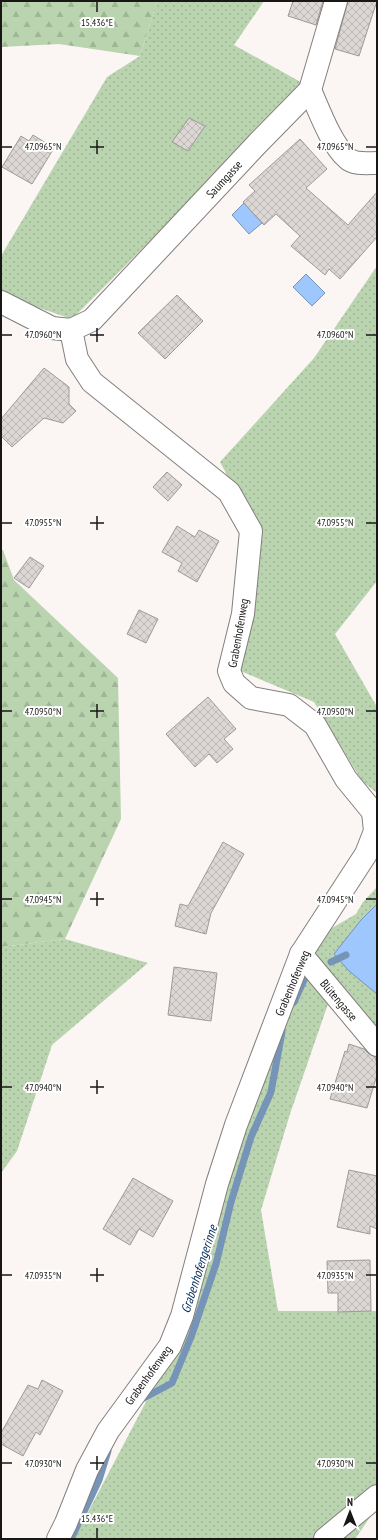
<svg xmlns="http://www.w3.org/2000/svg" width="378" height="1540" viewBox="0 0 378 1540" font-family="'PT Sans Narrow',sans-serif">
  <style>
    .grass { fill: url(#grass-dots) }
    .forest { fill: url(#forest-firs) }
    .water { fill: #9ec8fd; stroke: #7693b8 }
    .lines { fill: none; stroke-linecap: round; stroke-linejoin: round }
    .stream { stroke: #7693b8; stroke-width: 7 }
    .building { fill: url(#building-cross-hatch); stroke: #9f9a98 }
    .minor-casing { stroke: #837f7d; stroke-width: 24 }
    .minor { stroke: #fff; stroke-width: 22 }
    .ticks { fill: none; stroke: #181716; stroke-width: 1.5 }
    .labels { text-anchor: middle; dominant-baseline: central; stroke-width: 4; stroke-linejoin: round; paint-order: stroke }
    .street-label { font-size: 12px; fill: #181716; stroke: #fff }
    .water-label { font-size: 13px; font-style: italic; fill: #002957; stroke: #fff }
    .ticks-label { font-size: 10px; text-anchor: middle; fill: #181716; stroke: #fff; stroke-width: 4; stroke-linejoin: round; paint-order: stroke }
  </style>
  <defs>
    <pattern id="grass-dots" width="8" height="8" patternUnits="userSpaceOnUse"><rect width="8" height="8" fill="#b9d4af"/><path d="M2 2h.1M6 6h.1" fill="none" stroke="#9eb596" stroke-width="1.8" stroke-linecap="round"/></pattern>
    <pattern id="forest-firs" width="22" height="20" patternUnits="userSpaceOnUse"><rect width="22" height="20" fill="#b9d4af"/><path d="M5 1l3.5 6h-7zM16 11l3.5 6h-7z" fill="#9eb596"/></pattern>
    <pattern id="building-cross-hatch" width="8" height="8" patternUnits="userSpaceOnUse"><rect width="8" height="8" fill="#dcd7d5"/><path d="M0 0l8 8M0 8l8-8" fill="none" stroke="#bcb8b6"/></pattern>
  </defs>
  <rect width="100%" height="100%" fill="#fbf6f4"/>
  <g class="grass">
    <path d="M157 1H264L234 45 306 85 72 319 1 295V256L107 77 140 56Z"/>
    <path d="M377 266V581L335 634 377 707V793L362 781 314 702 238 670 260 537 220 462 314 358Z"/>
    <path d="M377 887V1029L329 1001 290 1114 261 1210 278 1311H377V1507L355 1539H74L181 1335 217 1184 301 954 327 931 356 914 363 902Z"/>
    <path d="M65 939 148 963 52 1045 17 1151 1 1173V947Z"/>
  </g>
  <g class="forest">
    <path d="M1 1H157L140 56 59 44 1 47Z"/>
    <path d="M1 550H3L14 580 118 678 121 819 65 939 1 947Z"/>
  </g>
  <g class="water">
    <path d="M244 203 262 223 249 234 232 215Z"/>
    <path d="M306 274 325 293 312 306 293 287Z"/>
    <path d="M377 904V994L349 971 334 954 361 920Z"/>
  </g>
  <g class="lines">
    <g class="stream">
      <path d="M331 962 346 955"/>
      <path d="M294 1002 304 980"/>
      <path d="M140 1400 172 1383 191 1337 216 1264 231 1202 251 1137 271 1092 282 1032"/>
      <path d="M71 1539 99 1480 108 1451"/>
    </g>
  </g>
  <g class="building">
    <path d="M293 1H323L316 25 288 16Z"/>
    <path d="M348 1H377L359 56 335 49Z"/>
    <path d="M189 118 205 126 188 151 172 142Z"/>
    <path d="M33 135 54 148 32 184 2 167 21 136 29 141Z"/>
    <path d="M300 139 327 169 306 188 348 225 377 192V237L340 279 329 269 325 275 291 246 300 236 276 214 264 225 243 202 255 191 249 185Z"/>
    <path d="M177 295 203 321 165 359 138 333Z"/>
    <path d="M44 368 69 387V404L76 411 63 423 44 418 12 447 1 436V419Z"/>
    <path d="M167 472 182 485 168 501 153 487Z"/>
    <path d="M177 526 195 537 199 530 219 541 197 582 178 571 182 563 162 552Z"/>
    <path d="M30 557 44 566 29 588 14 578Z"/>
    <path d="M139 610 158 619 146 643 127 634Z"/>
    <path d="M208 697 236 729 224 739 233 749 217 763 209 754 195 767 166 734Z"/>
    <path d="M223 842 244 854 211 913 206 934 175 926 180 904 188 906Z"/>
    <path d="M174 967 217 973 211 1021 168 1015Z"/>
    <path d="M349 1044 364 1049 368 1053 375 1057 377 1064V1075L367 1108 330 1099 345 1051 347 1052Z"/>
    <path d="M349 1170 377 1176V1229L370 1226V1234L337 1227Z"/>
    <path d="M133 1178 173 1201 153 1237 139 1229 130 1245 103 1229Z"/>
    <path d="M370 1260 371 1311 338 1312V1293H328L327 1261Z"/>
    <path d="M42 1380 63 1391 40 1435 36 1432 23 1456 1 1444V1433L28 1385 38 1389Z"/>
  </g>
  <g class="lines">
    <defs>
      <g id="minor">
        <path d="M310 90C319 110 331 144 347 158 354 165 368 163 377 163"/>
        <path d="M1 302 52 328 71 330"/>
        <path d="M71 330 92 320 258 143 310 90 336 1"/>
        <path d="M301 954 377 1045"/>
        <path d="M58 1539 66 1523 87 1470 108 1431 170 1346 182 1316 217 1184 236 1125 301 954 366 854 375 831 373 812 346 779 315 725 289 705 251 698 234 683 229 671 243 614 251 531 229 492 92 382 77 359 71 330"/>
        <path d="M325 1539 377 1496"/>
      </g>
    </defs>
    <use href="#minor" class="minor-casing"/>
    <use href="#minor" class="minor"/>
  </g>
  <path class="ticks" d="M97 2V12M97 140V154M2 147H12M90 147H104M366 147H376M97 328V342M2 335H12M90 335H104M366 335H376M97 516V530M2 523H12M90 523H104M366 523H376M97 704V718M2 711H12M90 711H104M366 711H376M97 892V906M2 899H12M90 899H104M366 899H376M97 1080V1094M2 1087H12M90 1087H104M366 1087H376M97 1268V1282M2 1275H12M90 1275H104M366 1275H376M97 1456V1470M2 1463H12M90 1463H104M366 1463H376M97 1528V1538"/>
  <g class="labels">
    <g class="street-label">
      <text transform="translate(224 179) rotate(-47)">Saumgasse</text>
      <text transform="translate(238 633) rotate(-80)">Grabenhofenweg</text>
      <text transform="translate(292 983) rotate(-67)">Grabenhofenweg</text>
      <text transform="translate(339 1000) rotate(50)">Blütengasse</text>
      <text transform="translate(148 1375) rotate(-54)">Grabenhofenweg</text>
    </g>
    <g class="water-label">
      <text transform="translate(199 1269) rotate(-72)">Grabenhofengerinne</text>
    </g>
  </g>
  <g class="ticks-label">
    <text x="97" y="26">15.436°E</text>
    <text x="43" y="150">47.0965°N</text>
    <text x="335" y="150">47.0965°N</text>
    <text x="43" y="338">47.0960°N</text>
    <text x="335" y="338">47.0960°N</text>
    <text x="43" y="526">47.0955°N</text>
    <text x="335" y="526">47.0955°N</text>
    <text x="43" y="715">47.0950°N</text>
    <text x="335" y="715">47.0950°N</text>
    <text x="43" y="903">47.0945°N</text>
    <text x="335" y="903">47.0945°N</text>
    <text x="43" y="1091">47.0940°N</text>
    <text x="335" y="1091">47.0940°N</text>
    <text x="43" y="1279">47.0935°N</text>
    <text x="335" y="1279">47.0935°N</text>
    <text x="43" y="1467">47.0930°N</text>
    <text x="335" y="1467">47.0930°N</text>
    <text x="97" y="1522">15.436°E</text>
  </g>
  <rect width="378" height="1540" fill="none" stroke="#181716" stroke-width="4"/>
  <g transform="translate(350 1512)" stroke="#ffffff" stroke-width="3" paint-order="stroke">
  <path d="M0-3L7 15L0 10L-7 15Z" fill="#181716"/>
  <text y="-6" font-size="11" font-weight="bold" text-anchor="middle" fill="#181716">N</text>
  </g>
</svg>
